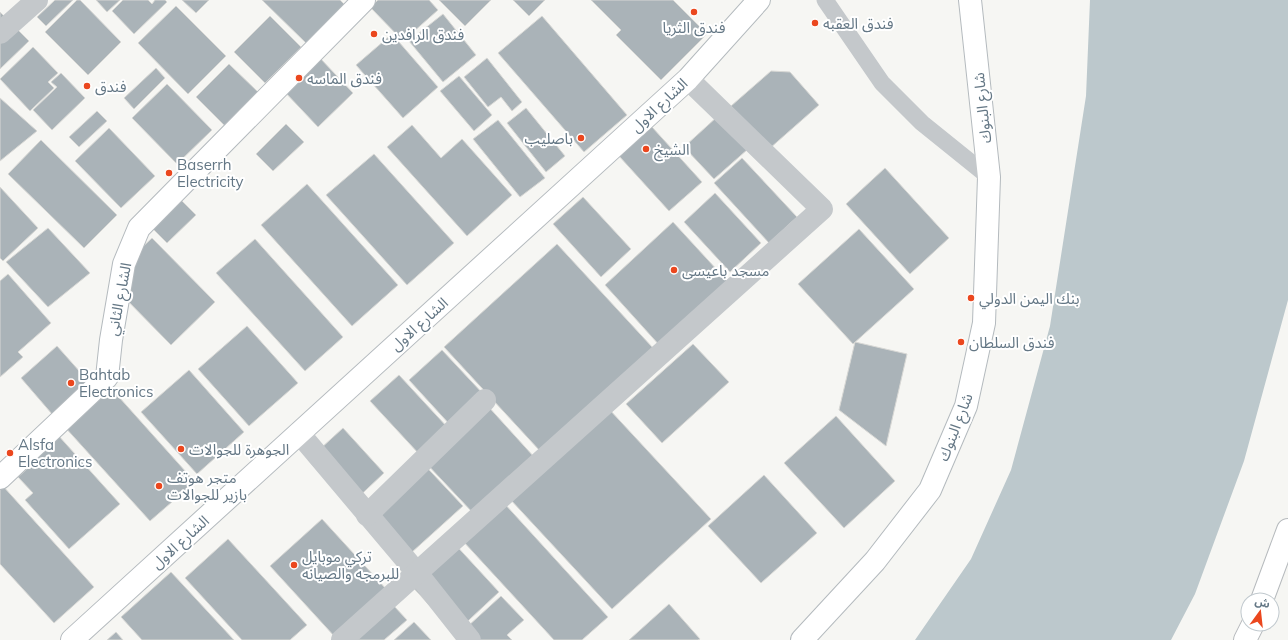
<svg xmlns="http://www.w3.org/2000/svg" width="1288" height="640" viewBox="0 0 1288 640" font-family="Mulish,'Noto Sans Arabic',sans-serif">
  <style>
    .water { fill: #bcc8cc }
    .building { fill: #aab3b8; stroke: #d8d8d5 }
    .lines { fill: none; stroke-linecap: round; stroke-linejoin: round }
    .secondary-casing { stroke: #b4babe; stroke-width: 24 }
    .highway-casing { stroke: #b6babd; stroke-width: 24 }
    .lane { stroke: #c4c8cb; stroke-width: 17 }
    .street { stroke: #c4c8cb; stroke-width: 22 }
    .secondary { stroke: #fff; stroke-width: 22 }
    .highway { stroke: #fff; stroke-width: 22 }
    .poi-dot { fill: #eb471e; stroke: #fff; stroke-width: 1.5 }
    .labels { text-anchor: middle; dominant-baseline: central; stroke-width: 4; stroke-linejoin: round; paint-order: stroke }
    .poi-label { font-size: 15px; fill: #647785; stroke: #fff; text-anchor: start }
    .street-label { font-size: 15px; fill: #647785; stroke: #fff }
  </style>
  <rect width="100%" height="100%" fill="#f6f6f3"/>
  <path class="water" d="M1090 0H1288V300L1244 461 1195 594 1171 640H915L971 559 1011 470 1050 326 1086 96Z"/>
  <g class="building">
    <path d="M55 0H73L46 26 37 17Z"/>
    <path d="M77 0H80L121 42 88 75 45 32Z"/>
    <path d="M96 0H120L107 12Z"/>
    <path d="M123 0H148L152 4 155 0H165L167 2 134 34 112 11Z"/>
    <path d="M182 0H209L196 13Z"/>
    <path d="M262 0H340L346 6 308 45Z"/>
    <path d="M378 0H429L438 10 403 41 370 7Z"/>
    <path d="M439 0H491L465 26Z"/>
    <path d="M513 0H545L529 16Z"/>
    <path d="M591 0H673L707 34 661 80 616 35 621 30Z"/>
    <path d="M176 6 226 56 188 94 138 43Z"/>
    <path d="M0 12 29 41 0 69Z"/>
    <path d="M443 14 476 55 443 82 409 41Z"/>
    <path d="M270 16 301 47 265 83 234 52Z"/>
    <path d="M542 16 627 115 584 152 498 53Z"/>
    <path d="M392 34 438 87 403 118 356 65Z"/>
    <path d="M33 47 58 73 48 82 54 88 30 111 0 79Z"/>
    <path d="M319 57 353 93 318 127 283 90Z"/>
    <path d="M487 58 522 102 512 111 501 97 488 107 464 77Z"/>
    <path d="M229 64 259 93 225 126 196 97Z"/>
    <path d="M156 68 165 78 134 109 124 98Z"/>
    <path d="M771 71 790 72 819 105 769 149 731 106Z"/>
    <path d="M61 73 85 98 52 130 33 110 57 87 51 82Z"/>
    <path d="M459 76 492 115 474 131 440 91Z"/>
    <path d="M167 84 212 130 177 164 132 118Z"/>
    <path d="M0 98 37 131 0 161Z"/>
    <path d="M526 108 565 156 546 172 507 123Z"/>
    <path d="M97 111 107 121 79 147 69 137Z"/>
    <path d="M718 116 748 149 714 179 684 147Z"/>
    <path d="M498 120 545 178 520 197 473 139Z"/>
    <path d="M286 124 304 142 273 171 256 154Z"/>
    <path d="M412 125 441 158 462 139 512 195 467 236 387 147Z"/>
    <path d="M652 127 702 182 669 211 619 156Z"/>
    <path d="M109 128 155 176 121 208 75 161Z"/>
    <path d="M41 140 117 215 84 248 8 174Z"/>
    <path d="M374 154 454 243 407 285 326 195Z"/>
    <path d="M742 158 797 217 769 243 714 183Z"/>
    <path d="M885 168 949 238 910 274 846 204Z"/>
    <path d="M307 184 398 285 352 326 261 225Z"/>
    <path d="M0 187 38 228 3 261 0 258Z"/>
    <path d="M171 190 196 215 167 243 142 218Z"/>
    <path d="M715 193 761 243 730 272 684 222Z"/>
    <path d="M583 197 631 249 601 277 553 224Z"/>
    <path d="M673 222 730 284 661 347 605 285Z"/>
    <path d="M48 228 90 273 48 307 6 262Z"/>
    <path d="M859 229 914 289 853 344 798 284Z"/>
    <path d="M152 238 215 302 171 345 118 291V270Z"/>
    <path d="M255 239 343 337 305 371 216 273Z"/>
    <path d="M557 244 653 348 540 451 444 347Z"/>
    <path d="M8 274 51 323 18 352 23 357 0 377V281Z"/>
    <path d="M247 326 298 383 249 426 198 369Z"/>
    <path d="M855 342 907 354 886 446 839 410Z"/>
    <path d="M693 344 729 382 662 443 626 404Z"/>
    <path d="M57 346 89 382 52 414 21 378Z"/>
    <path d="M442 350 486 397 452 427 409 380Z"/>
    <path d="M189 370 244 432 197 474 141 412Z"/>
    <path d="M399 375 449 429 420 455 370 401Z"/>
    <path d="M101 377 195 482 150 521 63 425Z"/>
    <path d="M486 404 535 458 474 514 424 461Z"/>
    <path d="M608 408 711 519 612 609 509 498Z"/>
    <path d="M836 416 895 481 844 528 784 463Z"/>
    <path d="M48 424 120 504 69 549 25 500 33 493 18 477 36 461 23 446Z"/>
    <path d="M343 428 384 473 350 505 308 460Z"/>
    <path d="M417 457 463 506 401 562 356 513Z"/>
    <path d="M764 475 817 533 761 583 708 526Z"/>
    <path d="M2 485 94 587 54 623 0 564V487Z"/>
    <path d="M503 502 608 617 582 640H554L462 540Z"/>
    <path d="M322 519 387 590 335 637 270 566Z"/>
    <path d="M228 539 307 625 290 640H242L185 578Z"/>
    <path d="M452 541 499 592 455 633 408 582Z"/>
    <path d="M171 572 234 640H142L121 617Z"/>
    <path d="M501 596 524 620 507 635 512 640H459L456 637Z"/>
    <path d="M669 604 700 639 698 640H629Z"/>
    <path d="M394 606 407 620 384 640H356Z"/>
    <path d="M414 622 431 640H394Z"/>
    <path d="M116 632 123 640H107Z"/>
  </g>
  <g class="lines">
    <defs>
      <g id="secondary">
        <path d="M0 478 107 377 111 340 124 264 139 228 364 0"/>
        <path d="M72 640 688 79 759 0"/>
        <path d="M802 640 875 561 930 490 966 406 984 323 989 177 970 0"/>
      </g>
      <g id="highway">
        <path d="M1262 600 1288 530"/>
        <path d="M1245 640 1253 624"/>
      </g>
    </defs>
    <use href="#secondary" class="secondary-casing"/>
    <use href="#highway" class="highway-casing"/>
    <path class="lane" d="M825 0 882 83 922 123 989 177"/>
    <g class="street">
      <path d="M0 33 37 0"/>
      <path d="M299 433 417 573 470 640"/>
      <path d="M367 515 485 400"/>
      <path d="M342 640 822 209 688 79"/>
    </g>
    <use href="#secondary" class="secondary"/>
    <use href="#highway" class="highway"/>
  </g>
  <g class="poi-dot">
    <circle cx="694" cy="12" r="4"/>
    <circle cx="815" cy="23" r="4"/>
    <circle cx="374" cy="34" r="4"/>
    <circle cx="299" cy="78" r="4"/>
    <circle cx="87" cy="86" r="4"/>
    <circle cx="581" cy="138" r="4"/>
    <circle cx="646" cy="149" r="4"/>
    <circle cx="169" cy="173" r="4"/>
    <circle cx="674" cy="270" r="4"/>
    <circle cx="971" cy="298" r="4"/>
    <circle cx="961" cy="342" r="4"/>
    <circle cx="71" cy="383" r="4"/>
    <circle cx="181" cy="449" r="4"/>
    <circle cx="10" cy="453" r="4"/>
    <circle cx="159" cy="486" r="4"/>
    <circle cx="294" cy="565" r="4"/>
  </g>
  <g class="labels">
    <g class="poi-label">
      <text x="823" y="23">فندق العقبه</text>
      <text x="694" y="27" text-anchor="middle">فندق الثريا</text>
      <text x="382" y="34">فندق الرافدين</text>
      <text x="307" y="78">فندق الماسه</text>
      <text x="95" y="86">فندق</text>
      <text x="573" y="138" text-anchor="end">باصليب</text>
      <text x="654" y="149">الشيخ</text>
      <text x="177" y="164">Baserrh<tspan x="177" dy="17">Electricity</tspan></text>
      <text x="682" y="270">مسجد باعيسى</text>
      <text x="979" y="298">بنك اليمن الدولي</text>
      <text x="969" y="342">فندق السلطان</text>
      <text x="79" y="374">Bahtab<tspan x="79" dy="17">Electronics</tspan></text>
      <text x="18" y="444">Alsfa<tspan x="18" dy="17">Electronics</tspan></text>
      <text x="189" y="449">الجوهرة للجوالات</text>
      <text x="167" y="477">متجر هوتف<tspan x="167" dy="17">بازير للجوالات</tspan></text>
      <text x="302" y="556">تركي موبايل<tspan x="302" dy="17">للبرمجه والصيانه</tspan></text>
    </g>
    <g class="street-label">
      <text transform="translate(659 105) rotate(-43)">الشارع الاول</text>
      <text transform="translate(982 108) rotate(-96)">شارع البنوك</text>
      <text transform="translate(119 299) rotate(-79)">الشارع الثاني</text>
      <text transform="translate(419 324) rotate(-42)">الشارع الاول</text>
      <text transform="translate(955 427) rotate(-69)">شارع البنوك</text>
      <text transform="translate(180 542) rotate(-42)">الشارع الاول</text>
    </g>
  </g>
  <g transform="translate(1260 612) rotate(15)"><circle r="19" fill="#ffffff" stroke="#c1c9ce"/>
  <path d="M0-3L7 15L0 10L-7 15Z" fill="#eb471e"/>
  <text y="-6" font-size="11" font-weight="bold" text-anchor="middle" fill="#647785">ش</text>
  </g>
</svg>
